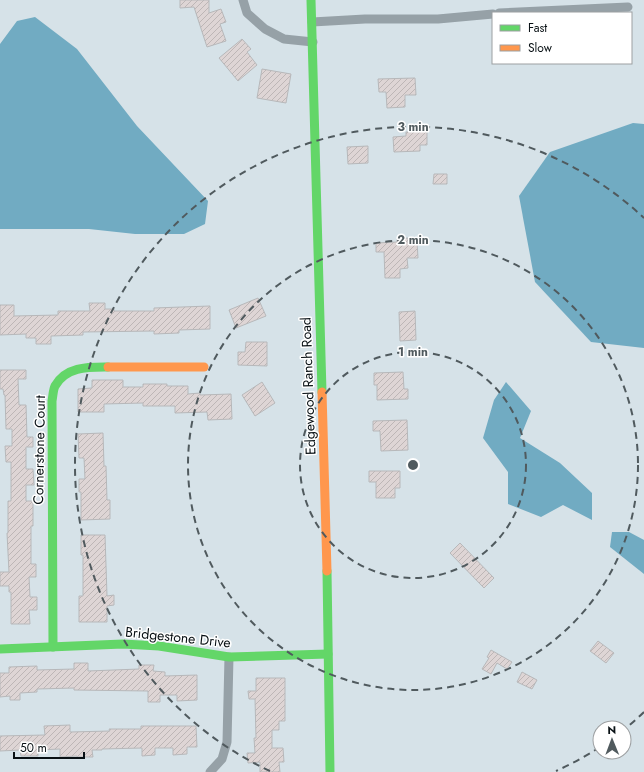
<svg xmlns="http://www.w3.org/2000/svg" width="644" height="772" viewBox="0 0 644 772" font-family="Jost,sans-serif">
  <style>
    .water { fill: #71abc2 }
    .building { fill: url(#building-hatch); stroke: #b7b8ba }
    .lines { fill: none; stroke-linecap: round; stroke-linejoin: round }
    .street { stroke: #96a1a7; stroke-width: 9 }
    .fast { stroke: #63d668; stroke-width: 9 }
    .slow { stroke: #ff974d; stroke-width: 9 }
    .ring { fill: none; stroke: #505a5e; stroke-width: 2; stroke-dasharray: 7 5 }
    .labels { text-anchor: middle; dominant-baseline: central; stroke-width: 3; stroke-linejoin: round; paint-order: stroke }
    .street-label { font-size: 14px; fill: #081014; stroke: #fff }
    .centre { fill: #505a5e; stroke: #fff; stroke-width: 2 }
    .ring-label { font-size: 12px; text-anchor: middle; font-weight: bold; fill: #505a5e; stroke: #fff; stroke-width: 3; stroke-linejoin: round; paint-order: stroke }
  </style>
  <defs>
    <pattern id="building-hatch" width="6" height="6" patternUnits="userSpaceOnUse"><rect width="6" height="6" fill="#ded5d5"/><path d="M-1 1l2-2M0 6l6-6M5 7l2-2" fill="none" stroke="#bdb6b6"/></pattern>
  </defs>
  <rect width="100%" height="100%" fill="#d6e2e8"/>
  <g class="water">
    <path d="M35 17 77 49 137 126 208 201 205 224 184 234H135L89 229H0V44L17 21Z"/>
    <path d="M633 123 644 124V348L591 342 535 282 519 196 550 152Z"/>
    <path d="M506 382 531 411 520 438 560 463 592 493V520L563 505 541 517 508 504V472L483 438 494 400Z"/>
    <path d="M612 532H629L644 540V574L610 547Z"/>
  </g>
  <g class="building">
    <path d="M180 0H209V13L221 9 226 22 220 24 226 41 207 47 194 7 180 8Z"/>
    <path d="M242 39 251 49 247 52 257 65 238 81 219 58Z"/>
    <path d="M262 69 291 74 286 103 257 98Z"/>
    <path d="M415 78 416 95H405V107L387 108 386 92H379L378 79Z"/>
    <path d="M427 131V145H420V151L394 152 393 137 406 136V132Z"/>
    <path d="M368 146V163L348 164 347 147Z"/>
    <path d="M434 174H447V184H433Z"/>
    <path d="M408 238V243L417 242 418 258H407L408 268 400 269V278H385L384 252H376V243L397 242V239Z"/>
    <path d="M258 298 266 316 236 328 229 310Z"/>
    <path d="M89 303H105V309H114V311H154V308L210 306V329L179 330V333L154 334V331L83 332V335L51 336V344H36V338H26V334L0 335V305H14V316L58 315V311H90Z"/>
    <path d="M415 311 416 340 400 341 399 312Z"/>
    <path d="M246 342H267V366L238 365V352H245Z"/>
    <path d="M0 370H26V379H18L19 405H26L27 437H33V447H26V469H33L34 485H26V501H33V526H31V564H36V577H29L30 597H37V610H29L30 624H11V592H9V586H0V572H9L7 533H8V501H11V462H6L5 446H12V429H6L5 395H4L3 389H0Z"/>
    <path d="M403 372 404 389H408V399L377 400V385H374V373Z"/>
    <path d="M92 380H123V387H143V384H167V386H188V394L200 393V395L231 394 232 419 208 420 207 412 175 413V406H143V403L104 404V412H78V389L92 388Z"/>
    <path d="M262 382 275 403 255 416 242 395Z"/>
    <path d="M407 420 408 450 381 451 380 431H373V421Z"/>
    <path d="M103 433 104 466H106L107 500H110V519L81 520V492H79V479H85L84 458H79L78 434Z"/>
    <path d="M369 471H400V488H395V498H376V482H369Z"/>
    <path d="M81 535H105L107 596 114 595V605L107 606V622H79V596H83V555H81Z"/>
    <path d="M460 543 494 578 484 588 450 553Z"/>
    <path d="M598 641 614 653 606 663 590 651Z"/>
    <path d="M491 650 512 662 507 669 497 663 491 674 482 669 489 658 487 657Z"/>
    <path d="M74 663H88V671L139 669V665H154L153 671 165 672V676L197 675V700L177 701V695H160V702H148V691L74 690V688L37 689V692L20 693V700H10V696L0 697V673H9V667L37 666V670L74 669Z"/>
    <path d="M522 672 537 680 532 689 517 682Z"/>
    <path d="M256 678H285V721H279V730H272V748H283L284 762H279L280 772H260V762L248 763 247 753H255L254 738H256L255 699H249L248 691H256Z"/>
    <path d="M70 725V732L110 731 109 729H141V726H196L197 747H187V754L173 755V748H155V755L142 756V748L102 749V750H92L93 757H77V756L60 757V749L38 750V756H21L20 750 0 751V736L45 735 44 726Z"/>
  </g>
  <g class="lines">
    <g class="street">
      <path d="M243 0 247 13 265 29 284 39 313 42"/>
      <path d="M499 13 628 7"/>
      <path d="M312 22 365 19H438L493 14"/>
      <path d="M210 772 222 759 227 742 229 657"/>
    </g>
    <g class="fast">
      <path d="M311 0 322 392"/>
      <path d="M327 571 330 772"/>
      <path d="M53 647 52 401C53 396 53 390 55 386 66 366 89 367 108 367"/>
      <path d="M0 649 123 644 159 646 229 657 328 654"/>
    </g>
    <g class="slow">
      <path d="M108 367H204"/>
      <path d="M322 392 327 571"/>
    </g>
  </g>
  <g class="ring">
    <circle cx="413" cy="465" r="113"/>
    <circle cx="413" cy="465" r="225"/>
    <path d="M644 712A338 338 0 0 1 626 728M600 747A338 338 0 0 1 556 771M270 771A338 338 0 1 1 644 218"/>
  </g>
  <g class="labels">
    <g class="street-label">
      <text transform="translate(308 386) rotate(-92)">Edgewood Ranch Road</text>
      <text transform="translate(39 450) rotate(-89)">Cornerstone Court</text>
      <text transform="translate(178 637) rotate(6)">Bridgestone Drive</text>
    </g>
  </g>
  <circle cx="413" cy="465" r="6" class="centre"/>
  <g class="ring-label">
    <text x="413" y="131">3 min</text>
    <text x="413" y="244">2 min</text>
    <text x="413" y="356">1 min</text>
  </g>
  <rect x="492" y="12" width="140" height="52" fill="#ffffff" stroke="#9c9fa1"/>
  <rect x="500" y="25" width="20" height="6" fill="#63d668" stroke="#9c9fa1"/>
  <text x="528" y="32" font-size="12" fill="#081014">Fast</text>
  <rect x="500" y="45" width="20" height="6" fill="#ff974d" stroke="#9c9fa1"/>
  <text x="528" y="52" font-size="12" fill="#081014">Slow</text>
  <g transform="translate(612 740) rotate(359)"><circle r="19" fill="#ffffff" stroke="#9c9fa1"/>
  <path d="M0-3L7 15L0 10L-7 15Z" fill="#505a5e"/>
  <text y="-6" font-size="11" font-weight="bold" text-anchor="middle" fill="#081014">N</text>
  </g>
  <path d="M14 752v6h70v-6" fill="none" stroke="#081014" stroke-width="2"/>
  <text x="20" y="752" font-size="12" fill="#081014" stroke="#ffffff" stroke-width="3" paint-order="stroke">50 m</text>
</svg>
